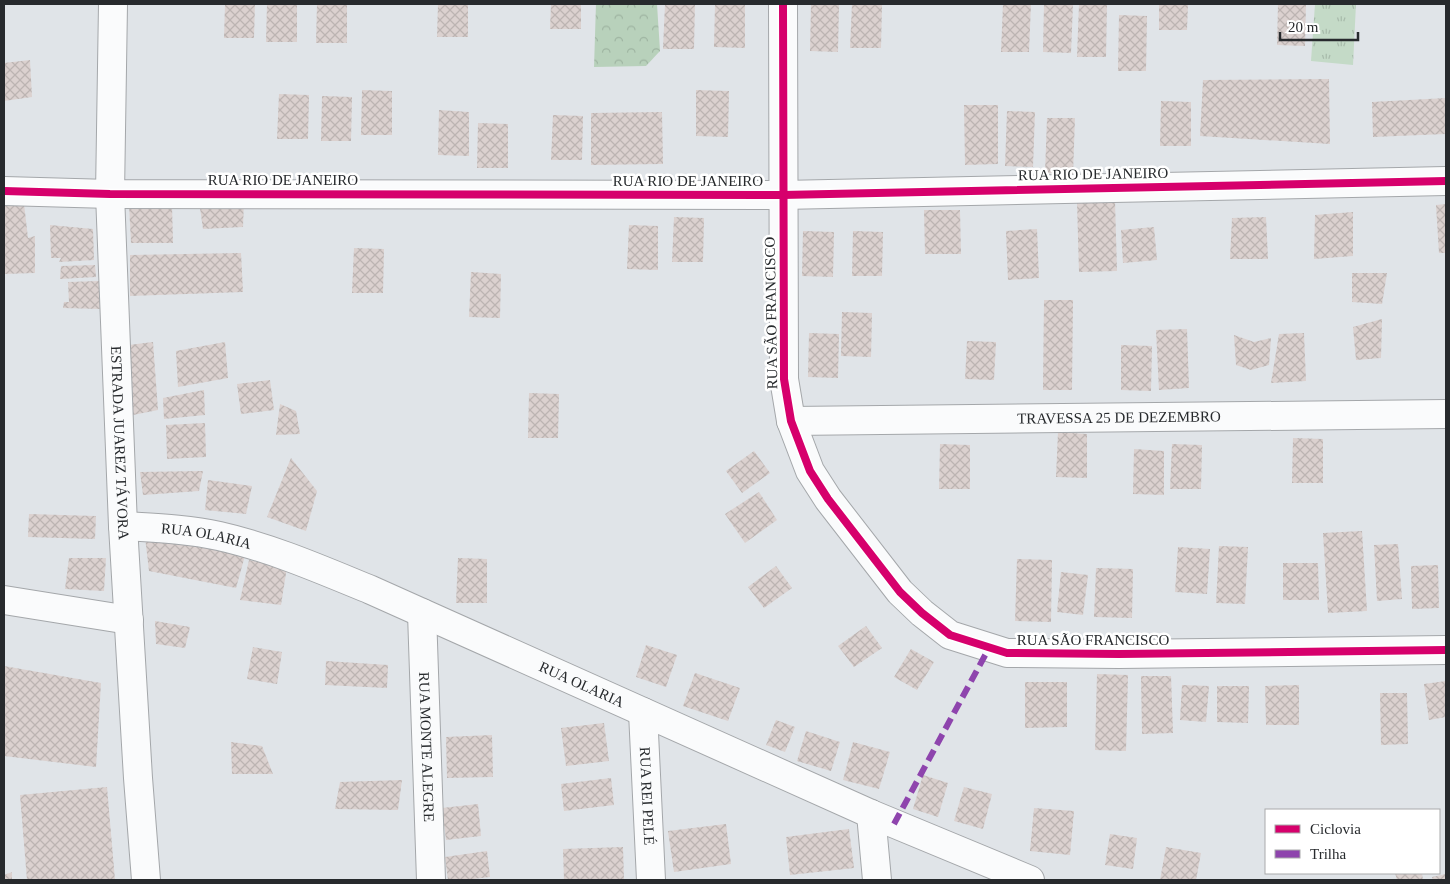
<svg xmlns="http://www.w3.org/2000/svg" width="1450" height="884" viewBox="0 0 1450 884" font-family="Georgia,serif">
  <style>
    .grass { fill: url(#grass-tufts) }
    .forest { fill: url(#forest-crowns) }
    .building { fill: url(#building-cross-hatch) }
    .lines { fill: none; stroke-linecap: round; stroke-linejoin: round }
    .minor-casing { stroke: #a4a7aa; stroke-width: 30 }
    .minor { stroke: #fafbfc; stroke-width: 28 }
    .quiet { stroke: #8e44ad; stroke-width: 6; stroke-dasharray: 12 6; stroke-linecap: butt }
    .cycleway-casing { stroke: #fff; stroke-width: 11 }
    .cycleway { stroke: #d6006c; stroke-width: 8 }
    .labels { text-anchor: middle; dominant-baseline: central; stroke-width: 5; stroke-linejoin: round; paint-order: stroke }
    .street-label { font-size: 15px; fill: #272a2d; stroke: #fff }
  </style>
  <defs>
    <pattern id="grass-tufts" width="24" height="20" patternUnits="userSpaceOnUse" patternTransform="scale(1.25)"><rect width="24" height="20" fill="#c4dac7"/><path d="M3 7l-1-3M5 7V3M7 7l1-3M15 17l-1-3M17 17v-4M19 17l1-3" fill="none" stroke="#a8bbab"/></pattern>
    <pattern id="forest-crowns" width="20" height="18" patternUnits="userSpaceOnUse" patternTransform="scale(1.25)"><rect width="20" height="18" fill="#b8d1bb"/><path d="M2 6a3 3 0 1 1 6 0M12 15a3 3 0 1 1 6 0" fill="none" stroke="#9eb4a1"/></pattern>
    <pattern id="building-cross-hatch" width="8" height="8" patternUnits="userSpaceOnUse" patternTransform="scale(1.25)"><rect width="8" height="8" fill="#dbd1cf"/><path d="M0 0l8 8M0 8l8-8" fill="none" stroke="#bcb4b2"/></pattern>
  </defs>
  <rect width="100%" height="100%" fill="#e0e4e8"/>
  <path class="grass" d="M1315 4H1356L1353 65 1311 61Z"/>
  <path class="forest" d="M596 4H657L660 51 646 66 594 67Z"/>
  <g class="building">
    <path d="M225 4H255L254 38H224Z"/>
    <path d="M267 4H297V42H266Z"/>
    <path d="M317 4H347V43H316Z"/>
    <path d="M438 4H468V37H437Z"/>
    <path d="M551 4H581V29H550Z"/>
    <path d="M665 4 695 5 694 49H663Z"/>
    <path d="M715 4H745V48L714 47Z"/>
    <path d="M811 4H839L838 52 810 51Z"/>
    <path d="M852 4H882L881 48H850Z"/>
    <path d="M1003 4H1031L1029 52H1001Z"/>
    <path d="M1044 4H1073L1071 53 1043 52Z"/>
    <path d="M1079 4H1107L1106 57H1077Z"/>
    <path d="M1159 4H1188L1187 30H1159Z"/>
    <path d="M1278 4H1306L1305 46 1277 45Z"/>
    <path d="M1119 15 1147 16 1146 71H1118Z"/>
    <path d="M30 60 32 97 4 101V63Z"/>
    <path d="M1329 79 1330 144 1200 136 1203 80Z"/>
    <path d="M362 90 392 91V135H361Z"/>
    <path d="M696 90 729 91 728 137 696 136Z"/>
    <path d="M279 94 309 95 308 139H277Z"/>
    <path d="M322 96 352 97 351 141H321Z"/>
    <path d="M1446 98V134L1373 137 1372 102Z"/>
    <path d="M1161 101 1191 102V146H1160Z"/>
    <path d="M964 105H998V164L965 165Z"/>
    <path d="M439 110 469 112V156L438 155Z"/>
    <path d="M1007 111 1035 112 1033 167 1005 166Z"/>
    <path d="M662 112 663 164 591 165V113Z"/>
    <path d="M553 115 583 116 582 160H551Z"/>
    <path d="M1047 118H1075L1073 174 1045 173Z"/>
    <path d="M478 123 508 124V168H477Z"/>
    <path d="M23 195 28 238 35 236V273L4 274V198Z"/>
    <path d="M244 200 243 227 203 229 199 201Z"/>
    <path d="M1115 201 1117 271 1079 272 1077 202Z"/>
    <path d="M129 204 172 205 173 243H131Z"/>
    <path d="M1446 204V253H1439L1436 205Z"/>
    <path d="M924 210H960L961 254H925Z"/>
    <path d="M1353 212V256L1314 259 1315 215Z"/>
    <path d="M674 217 704 218 703 262H672Z"/>
    <path d="M1266 217 1268 259H1230L1232 218Z"/>
    <path d="M50 225 93 229 94 260 59 262 61 258H51Z"/>
    <path d="M629 225 658 226V270L627 269Z"/>
    <path d="M1154 227 1157 260 1123 263 1121 230Z"/>
    <path d="M1037 229 1039 278 1008 280 1006 231Z"/>
    <path d="M803 231 834 232 833 277 802 276Z"/>
    <path d="M853 231 883 232 882 276H852Z"/>
    <path d="M354 248 384 249 383 293H352Z"/>
    <path d="M241 253 243 292 130 296V255Z"/>
    <path d="M95 265 96 277 60 279 61 266Z"/>
    <path d="M471 272 501 274 500 318 469 317Z"/>
    <path d="M1352 273H1387L1382 304 1352 302Z"/>
    <path d="M99 281 100 309 63 308 64 302H69L68 282Z"/>
    <path d="M1044 300H1073L1072 390H1043Z"/>
    <path d="M842 312 872 313 871 357 841 356Z"/>
    <path d="M1382 319 1381 358 1356 360 1353 327Z"/>
    <path d="M1187 329 1189 388 1159 390 1156 330Z"/>
    <path d="M809 333 839 334 838 378 808 377Z"/>
    <path d="M1304 333 1306 381 1271 383 1279 334Z"/>
    <path d="M1234 335 1254 342 1271 338 1269 365 1251 370 1236 365Z"/>
    <path d="M967 341 996 342 994 380 965 379Z"/>
    <path d="M153 342 158 410 133 415 132 379 129 345Z"/>
    <path d="M225 342 228 378 178 387 176 351Z"/>
    <path d="M1121 345 1152 346 1151 391 1121 390Z"/>
    <path d="M270 380 274 410 241 414 237 384Z"/>
    <path d="M204 390 205 415 164 419 163 398Z"/>
    <path d="M529 393 559 394 558 438H528Z"/>
    <path d="M280 404 296 411 300 434 276 435Z"/>
    <path d="M205 423 206 457 167 459 166 425Z"/>
    <path d="M1058 432 1087 434V478L1056 477Z"/>
    <path d="M1293 438 1323 439V483H1292Z"/>
    <path d="M940 444 970 445V489H939Z"/>
    <path d="M1172 444 1202 445 1201 489H1170Z"/>
    <path d="M1134 449 1164 451V495L1133 494Z"/>
    <path d="M754 451 770 473 742 493 726 471Z"/>
    <path d="M291 458 317 491 306 531 267 517Z"/>
    <path d="M203 471 199 491 143 495 140 472Z"/>
    <path d="M208 480 252 486 246 514 205 510Z"/>
    <path d="M759 492 777 520 745 543 725 514Z"/>
    <path d="M29 514 96 516 95 539 28 537Z"/>
    <path d="M1362 531 1367 611 1328 613 1323 533Z"/>
    <path d="M145 537 246 552 236 588 149 571Z"/>
    <path d="M1398 544 1402 599 1377 601 1374 545Z"/>
    <path d="M1219 546 1248 547 1245 604 1216 603Z"/>
    <path d="M1178 547 1210 549 1207 594 1175 592Z"/>
    <path d="M69 558H106L104 591 65 589Z"/>
    <path d="M458 558 487 559V603H456Z"/>
    <path d="M1017 559 1052 560 1051 622 1015 621Z"/>
    <path d="M249 560 287 567 281 605 240 600Z"/>
    <path d="M1283 563H1318L1319 600H1283Z"/>
    <path d="M1438 565 1439 608 1412 609 1411 566Z"/>
    <path d="M776 566 792 588 764 608 748 587Z"/>
    <path d="M1096 568 1133 569 1132 618 1094 617Z"/>
    <path d="M1061 572 1088 575 1083 615 1057 612Z"/>
    <path d="M155 621 190 627 185 648 156 644Z"/>
    <path d="M866 626 882 648 854 667 838 646Z"/>
    <path d="M646 645 677 655 666 687 636 677Z"/>
    <path d="M253 647 282 652 277 684 247 679Z"/>
    <path d="M911 649 934 662 917 690 894 677Z"/>
    <path d="M326 661 388 665 387 688 325 685Z"/>
    <path d="M4 666 101 683 96 767 4 756Z"/>
    <path d="M695 673 740 688 728 721 683 706Z"/>
    <path d="M1097 674 1128 675 1126 751 1095 750Z"/>
    <path d="M1141 676H1171L1173 733 1142 734Z"/>
    <path d="M1446 681V717L1429 720 1424 684Z"/>
    <path d="M1025 682H1067V727L1025 728Z"/>
    <path d="M1182 685 1209 686 1206 722 1180 720Z"/>
    <path d="M1299 685V725H1266L1265 686Z"/>
    <path d="M1217 686H1249L1248 723 1217 722Z"/>
    <path d="M1380 693H1407L1408 744 1381 745Z"/>
    <path d="M776 720 795 727 785 752 766 745Z"/>
    <path d="M604 723 609 761 566 766 561 728Z"/>
    <path d="M806 731 840 742 831 771 797 761Z"/>
    <path d="M492 735 493 777 447 778 446 737Z"/>
    <path d="M231 742 262 746 273 774H232Z"/>
    <path d="M853 742 890 752 879 789 843 780Z"/>
    <path d="M923 775 948 783 938 817 913 809Z"/>
    <path d="M611 778 614 805 564 811 561 784Z"/>
    <path d="M402 780 398 810 335 809 340 782Z"/>
    <path d="M107 787 115 880H27L20 795Z"/>
    <path d="M964 787 992 794 983 829 954 821Z"/>
    <path d="M478 804 481 836 446 840 442 808Z"/>
    <path d="M1034 808 1074 811 1070 855 1030 851Z"/>
    <path d="M726 824 731 864 674 872 668 831Z"/>
    <path d="M849 829 854 868 790 875 786 837Z"/>
    <path d="M1110 834 1137 838 1133 869 1105 865Z"/>
    <path d="M623 847 624 880H564L563 849Z"/>
    <path d="M1166 847 1201 853 1196 880H1160Z"/>
    <path d="M487 851 490 877 465 880H448L445 857Z"/>
    <path d="M12 872V880H4V875Z"/>
    <path d="M1395 873H1422L1423 880H1397Z"/>
    <path d="M1446 874V880H1433L1432 877Z"/>
  </g>
  <g class="lines">
    <defs>
      <g id="minor">
        <path id="s1" d="M113 4 110 194 123 526 138 778 146 880"/>
        <path d="M783 4 784 379 791 421 810 471 828 499 900 592 922 613 950 635 1007 653 1119 654 1446 650"/>
        <path d="M4 191 110 194 782 195 1446 181"/>
        <path id="s2" d="M791 421 1446 414"/>
        <path id="s3" d="M123 526C155 528 187 529 219 536 272 548 322 570 371 590L871 814 1030 880"/>
        <path d="M4 600 129 620"/>
        <path id="s4" d="M422 613 431 880"/>
        <path id="s5" d="M643 712 651 880"/>
        <path d="M871 814 877 880"/>
      </g>
    </defs>
    <use href="#minor" class="minor-casing"/>
    <use href="#minor" class="minor"/>
    <path class="quiet" d="M894 824 989 648"/>
    <defs>
      <g id="cycleway">
        <path d="M783 4 784 379 791 421 810 471 828 499 900 592 922 613 950 635 1007 653 1119 654 1446 650"/>
        <path d="M4 191 110 194 782 195 1446 181"/>
      </g>
    </defs>
    <use href="#cycleway" class="cycleway-casing"/>
    <use href="#cycleway" class="cycleway"/>
  </g>
  <g class="labels">
    <g class="street-label">
      <text transform="translate(1093 174) rotate(-1)">RUA RIO DE JANEIRO</text>
      <text x="283" y="180">RUA RIO DE JANEIRO</text>
      <text x="688" y="181">RUA RIO DE JANEIRO</text>
      <text transform="translate(771 313) rotate(-91)">RUA SÃO FRANCISCO</text>
      <text stroke="none"><textPath href="#s2" startOffset="328">TRAVESSA 25 DE DEZEMBRO</textPath></text>
      <text stroke="none"><textPath href="#s1" startOffset="439">ESTRADA JUAREZ TÁVORA</textPath></text>
      <text stroke="none"><textPath href="#s3" startOffset="84">RUA OLARIA</textPath></text>
      <text x="1093" y="640">RUA SÃO FRANCISCO</text>
      <text stroke="none"><textPath href="#s3" startOffset="489">RUA OLARIA</textPath></text>
      <text stroke="none"><textPath href="#s4" startOffset="134">RUA MONTE ALEGRE</textPath></text>
      <text stroke="none"><textPath href="#s5" startOffset="84">RUA REI PELÉ</textPath></text>
    </g>
  </g>
  <rect width="1450" height="884" fill="none" stroke="#272a2d" stroke-width="10"/>
  <rect x="1265" y="809" width="175" height="65" fill="#ffffff" stroke="#a9aaab"/>
  <rect x="1275" y="825" width="25" height="8" fill="#d6006c" stroke="#a9aaab"/>
  <text x="1310" y="834" font-size="15" fill="#272a2d">Ciclovia</text>
  <rect x="1275" y="850" width="25" height="8" fill="#8e44ad" stroke="#a9aaab"/>
  <text x="1310" y="859" font-size="15" fill="#272a2d">Trilha</text>
  <path d="M1280 32v8h78v-8" fill="none" stroke="#272a2d" stroke-width="2.5"/>
  <text x="1288" y="32" font-size="15" fill="#272a2d" stroke="#ffffff" stroke-width="4" paint-order="stroke">20 m</text>
</svg>
